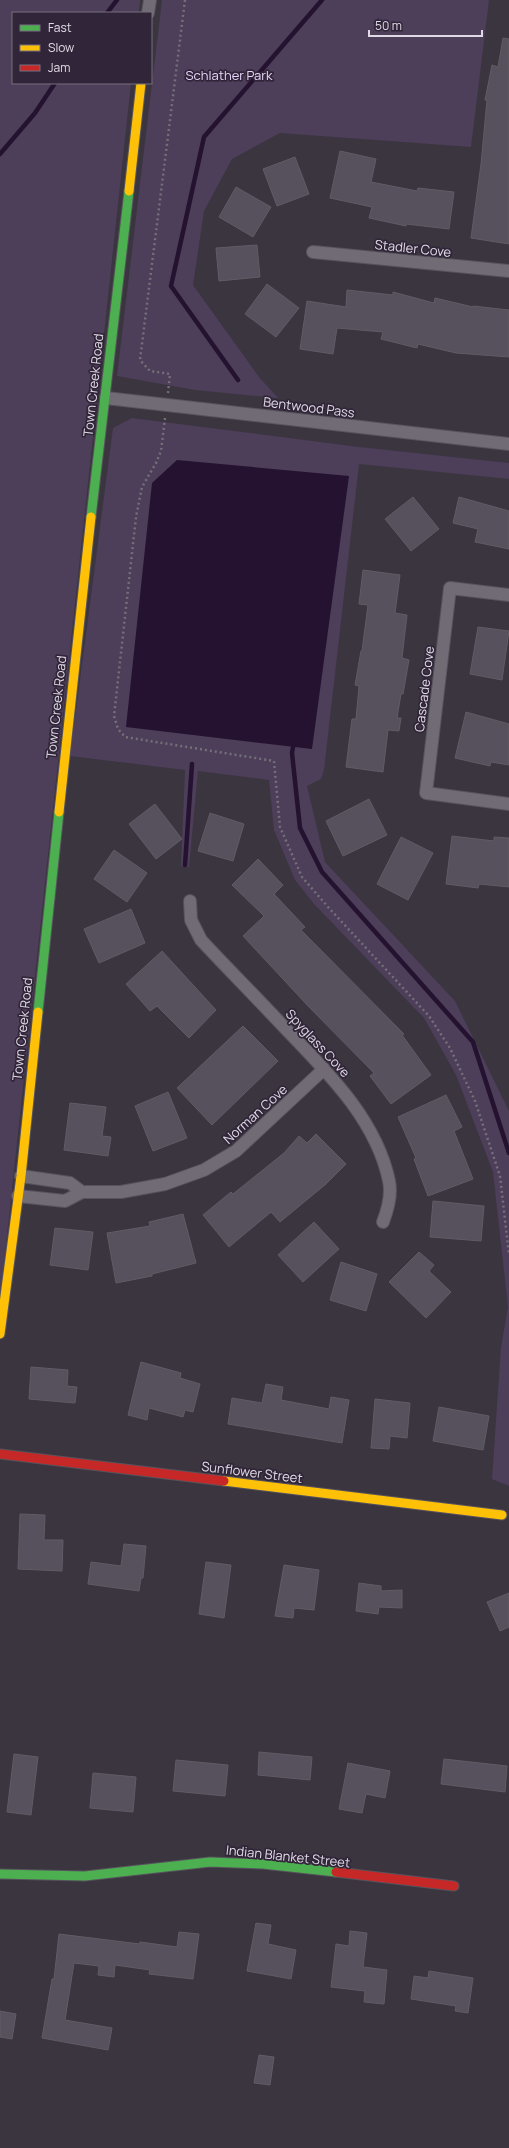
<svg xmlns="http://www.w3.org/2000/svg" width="509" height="2148" viewBox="0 0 509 2148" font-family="Manrope,sans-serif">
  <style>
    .green { fill: #4d3e5a }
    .water { fill: #251231 }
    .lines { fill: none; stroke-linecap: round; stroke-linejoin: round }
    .stream { stroke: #251231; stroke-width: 4.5 }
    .building { fill: #57505d; stroke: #605c65 }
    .street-casing { stroke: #57535c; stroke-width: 14 }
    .fast-casing { stroke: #57535c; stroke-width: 11 }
    .slow-casing { stroke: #57535c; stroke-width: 11 }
    .jam-casing { stroke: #57535c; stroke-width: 11 }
    .path { stroke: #747077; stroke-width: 2.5; stroke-dasharray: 2 3; stroke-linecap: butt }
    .street { stroke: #706b75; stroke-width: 12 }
    .fast { stroke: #4caf50; stroke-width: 9 }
    .slow { stroke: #ffc107; stroke-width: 9 }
    .jam { stroke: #c62828; stroke-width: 9 }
    .labels { text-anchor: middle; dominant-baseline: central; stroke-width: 3.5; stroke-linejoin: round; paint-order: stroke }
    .park-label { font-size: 13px; fill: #e9d3fb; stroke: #312639 }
    .street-label { font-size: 13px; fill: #e0dae6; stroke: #312639 }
  </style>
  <rect width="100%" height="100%" fill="#3a353f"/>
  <g class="green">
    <path d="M0 0H140L139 13H13V83H131L0 1301Z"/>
    <path d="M162 0H489L471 147 280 133 232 159 204 211 193 285 259 377 278 398 195 390 117 376Z"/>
    <path d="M132 418 359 447 509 463V479L359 464 324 770 321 779 307 786 325 862 455 1001 509 1111V1486L492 1479 501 1347 508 1307 493 1172 456 1075 424 1018 314 904 295 880 274 830 269 780 198 771 189 867 181 866 185 770 70 756 113 428Z"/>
  </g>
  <path class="water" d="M177 460 349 476 312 749 126 727 152 483Z"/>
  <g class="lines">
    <g class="stream">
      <path d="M107 13 117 0"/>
      <path d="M0 154 35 113 55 83"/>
      <path d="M238 380 171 286 204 137 322 0"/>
      <path d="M294 741 292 753 300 828 322 872 473 1042 509 1153"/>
      <path d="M185 865 192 764"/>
    </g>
  </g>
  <g class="building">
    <path d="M503 38 509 39V244L471 238 481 164 487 100H485L492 65 498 67Z"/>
    <path d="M340 151 376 159 371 182 417 191 418 188 454 192 449 229 406 224V226L369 218 372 207 330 198Z"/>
    <path d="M295 157 309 194 277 206 263 169Z"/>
    <path d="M236 187 271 207 253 237 219 217Z"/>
    <path d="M257 245 260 277 219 281 216 248Z"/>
    <path d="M267 284 299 308 276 337 245 314Z"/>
    <path d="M347 290 393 295V292L434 303 435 298 473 307V306L509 310V357L456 353 418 344 417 348 381 339 383 332 337 328 333 354 300 349 307 301 346 307Z"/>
    <path d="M413 497 439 529 411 551 385 519Z"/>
    <path d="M459 497 509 511V549L475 542 478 529 453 523Z"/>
    <path d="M363 570 400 575 395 613 407 615 402 658 409 660 403 694H401L397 718H401L399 731 388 730 383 772 346 767 352 719H356L359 686 355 685 361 651H362L368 605 359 604Z"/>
    <path d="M478 627 509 631 502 680 470 674Z"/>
    <path d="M466 712 509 724V765L491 762 490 766 455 758Z"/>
    <path d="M369 799 387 835 343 856 326 821Z"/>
    <path d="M155 804 182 839 156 859 129 824Z"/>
    <path d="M210 813 244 824 233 861 198 851Z"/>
    <path d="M452 836 494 841V837L509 838V887L479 884 478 888 446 884Z"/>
    <path d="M401 837 433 853 408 900 377 884Z"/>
    <path d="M114 850 147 873 127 902 94 879Z"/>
    <path d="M258 859 283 885 274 894 305 927 301 930 404 1034 402 1035 431 1075 391 1104 370 1076 374 1073 308 1006 243 936 264 916 232 885Z"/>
    <path d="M131 909 145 943 99 963 84 929Z"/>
    <path d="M162 951 216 1010 189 1038 157 1006 150 1011 126 984Z"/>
    <path d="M243 1026 278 1061 212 1125 177 1088Z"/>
    <path d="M168 1092 187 1138 153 1151 135 1106Z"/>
    <path d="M446 1095 462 1127 454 1131 473 1179 428 1196 414 1159 416 1158 398 1117Z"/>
    <path d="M70 1103 106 1107 102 1136 111 1137 108 1156 64 1150Z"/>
    <path d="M316 1134 346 1164 326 1184 280 1222 271 1212 229 1247 203 1215 231 1192 233 1194 284 1153 299 1136 307 1143Z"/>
    <path d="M433 1201 484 1206 481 1241 430 1237Z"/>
    <path d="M183 1214 196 1263 152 1274V1276L116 1283 107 1233 150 1226 149 1222Z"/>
    <path d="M314 1222 339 1249 303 1282 278 1255Z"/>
    <path d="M55 1228 93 1232 88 1270 50 1265Z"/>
    <path d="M419 1252 434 1265 429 1271 451 1292 426 1318 389 1282Z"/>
    <path d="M341 1262 377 1274 366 1311 330 1300Z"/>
    <path d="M141 1362 181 1373 180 1378 200 1384 193 1412 185 1410 183 1417 149 1408 147 1420 128 1415Z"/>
    <path d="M31 1367 68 1370 67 1386 77 1387 75 1403 29 1399Z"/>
    <path d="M266 1384 283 1387 281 1400 329 1409 331 1397 349 1400 342 1443 228 1424 232 1398 262 1403Z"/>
    <path d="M375 1399 410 1403 407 1438 390 1436 389 1449 371 1448Z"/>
    <path d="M439 1407 489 1416 483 1450 433 1441Z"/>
    <path d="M20 1514 45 1515 44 1540H63L62 1571 18 1569Z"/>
    <path d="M124 1544 146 1546 143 1578H141L139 1591 88 1584 91 1562 121 1566Z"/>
    <path d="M206 1562 231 1565 224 1618 199 1614Z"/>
    <path d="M284 1565 319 1570 314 1610 294 1608 293 1618 275 1616Z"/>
    <path d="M359 1583 381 1586V1591L402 1590V1608L379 1607 378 1614 356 1611Z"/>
    <path d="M509 1593V1627L500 1631 487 1602Z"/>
    <path d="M259 1752 312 1757 310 1780 258 1775Z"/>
    <path d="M14 1754 38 1757 31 1815 7 1812Z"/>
    <path d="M444 1759 507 1766 505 1792 441 1784Z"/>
    <path d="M176 1760 228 1765 225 1796 173 1791Z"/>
    <path d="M348 1763 390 1771 385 1798 366 1794 362 1813 339 1809Z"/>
    <path d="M93 1773 136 1777 133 1812 90 1808Z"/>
    <path d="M256 1923 271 1925 268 1944 296 1950 291 1979 247 1971Z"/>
    <path d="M350 1931 367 1933 363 1967 387 1970 384 2004 364 2002 365 1991 331 1987 336 1944 349 1946Z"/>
    <path d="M179 1932 199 1934 193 1979 149 1974 150 1970 115 1965 114 1977 98 1975 99 1966 74 1963 65 2020 112 2028 108 2050 42 2038 52 1979H54L59 1934 140 1944V1942L177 1947Z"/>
    <path d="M429 1971 473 1978 468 2013 455 2011 456 2006 411 1999 414 1976 428 1978Z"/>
    <path d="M0 2011 16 2014 12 2039 0 2037Z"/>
    <path d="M259 2055 274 2057 270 2085 254 2083Z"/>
  </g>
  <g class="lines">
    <defs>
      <g id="street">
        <path d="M148 13 150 0"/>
        <path d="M313 252 509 271"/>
        <path d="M106 398 509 444"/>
        <path d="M509 595 450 588 426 793 509 804"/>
        <path d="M190 901 191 920 201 940C228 969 256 997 283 1026 325 1070 376 1118 389 1181 392 1195 388 1209 383 1222"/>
        <path d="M21 1176 70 1183 82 1192"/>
        <path d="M18 1196 65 1201 82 1192H121L165 1184 204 1170 236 1151 324 1069"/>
      </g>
      <g id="fast">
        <path d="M91 517 129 191"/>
        <path d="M38 1012 59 812"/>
        <path d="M0 1874 85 1876 210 1862 263 1864 336 1872"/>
      </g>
      <g id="slow">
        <path d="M129 191 141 83"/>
        <path d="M59 812 91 517"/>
        <path d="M0 1334 21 1176 38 1012"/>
        <path d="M224 1481 502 1515"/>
      </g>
      <g id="jam">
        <path d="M0 1454 224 1481"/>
        <path d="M336 1872 454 1886"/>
      </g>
    </defs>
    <use href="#street" class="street-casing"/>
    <use href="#fast" class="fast-casing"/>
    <use href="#slow" class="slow-casing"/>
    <use href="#jam" class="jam-casing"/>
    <g class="path">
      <path d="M168 393 170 374 150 371 140 360 185 0"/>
      <path d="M165 418 161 451 156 463 142 487 136 517 114 716 118 729 125 737 274 761 280 827 302 877 328 907 429 1016 450 1048 475 1101 500 1176 509 1255"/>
    </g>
    <use href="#street" class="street"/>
    <use href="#fast" class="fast"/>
    <use href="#slow" class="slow"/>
    <use href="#jam" class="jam"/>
  </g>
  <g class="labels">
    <g class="park-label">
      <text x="229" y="75">Schlather Park</text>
    </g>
    <g class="street-label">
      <text transform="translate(413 248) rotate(6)">Stadler Cove</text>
      <text transform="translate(93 385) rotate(-84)">Town Creek Road</text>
      <text transform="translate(309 407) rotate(7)">Bentwood Pass</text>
      <text transform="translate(424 689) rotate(-83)">Cascade Cove</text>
      <text transform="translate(56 707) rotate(-84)">Town Creek Road</text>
      <text transform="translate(22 1029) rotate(-84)">Town Creek Road</text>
      <text transform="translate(318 1043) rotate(47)">Spyglass Cove</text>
      <text transform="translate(255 1114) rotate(-42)">Norman Cove</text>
      <text transform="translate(252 1472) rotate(7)">Sunflower Street</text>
      <text transform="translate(288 1856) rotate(6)">Indian Blanket Street</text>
    </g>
  </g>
  <rect x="12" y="12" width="140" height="72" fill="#312639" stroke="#776e7e"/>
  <rect x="20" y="25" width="20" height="6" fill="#4caf50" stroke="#776e7e"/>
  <text x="48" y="32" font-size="12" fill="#e0dae6">Fast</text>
  <rect x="20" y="45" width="20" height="6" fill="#ffc107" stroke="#776e7e"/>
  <text x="48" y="52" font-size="12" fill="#e0dae6">Slow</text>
  <rect x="20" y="65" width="20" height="6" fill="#c62828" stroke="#776e7e"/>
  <text x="48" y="72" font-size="12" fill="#e0dae6">Jam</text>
  <path d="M369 30v6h113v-6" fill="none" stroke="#e0dae6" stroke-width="2"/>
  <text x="375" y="30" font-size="12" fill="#e0dae6" stroke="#312639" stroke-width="3" paint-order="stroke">50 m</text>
</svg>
